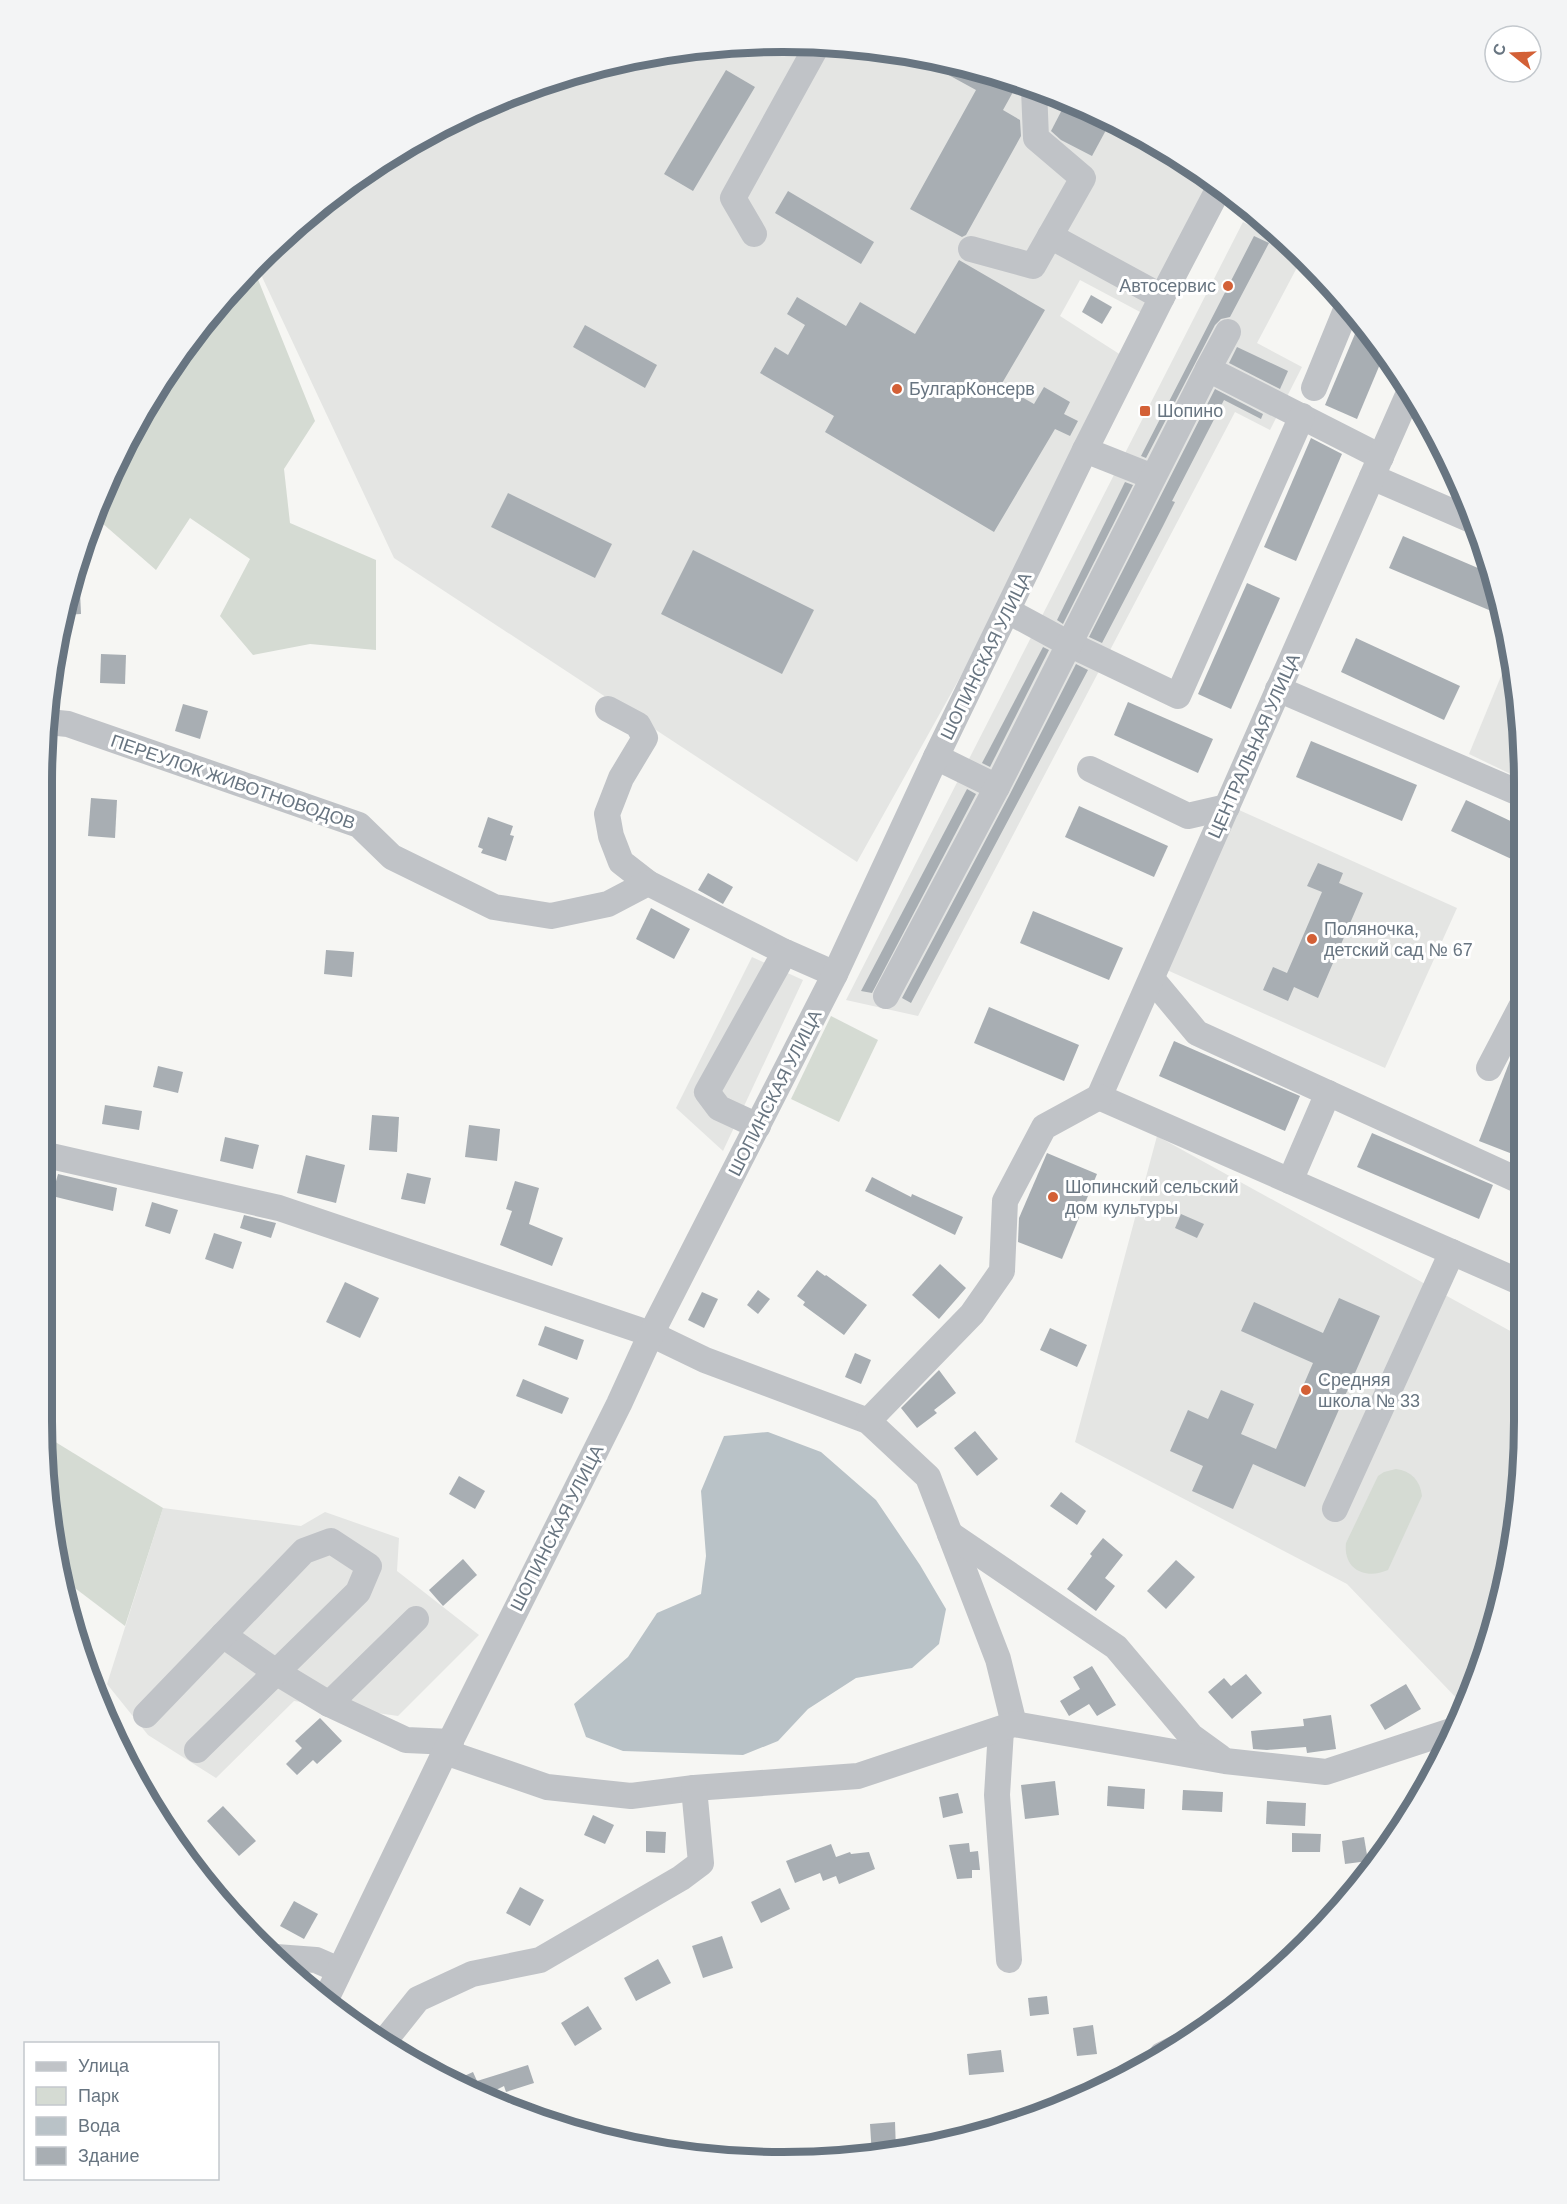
<svg xmlns="http://www.w3.org/2000/svg" width="1567" height="2204" viewBox="0 0 1567 2204" font-family="Helvetica,sans-serif">
  <style>
    .built { fill: #e4e5e3 }
    .green { fill: #d5dbd3 }
    .water { fill: #b9c2c7 }
    .building { fill: #a8aeb3 }
    .lines { fill: none; stroke-linecap: round; stroke-linejoin: round }
    .minor { stroke: #c0c3c7; stroke-width: 26 }
    .poi-dot { fill: #d36036; stroke: #fff; stroke-width: 2 }
    .labels { text-anchor: middle; dominant-baseline: central; stroke-width: 6; stroke-linejoin: round; paint-order: stroke }
    .poi-label { font-size: 18px; fill: #687581; stroke: #fff; text-anchor: start }
    .street-label { font-size: 18px; fill: #687581; stroke: #fff }
    .rim { fill: none; stroke: #687581; stroke-width: 8 }
  </style>
  <rect width="100%" height="100%" fill="#f6f6f3"/>
  <g class="built">
    <path d="M832 44 976 67 1112 119 1222 187 1157 321 1080 280 1060 316 1135 364 857 862 394 558 256 264 295 226 413 141 545 81 687 48Z"/>
    <path d="M1243 222 1287 244 1302 258 1257 343 1302 367 1270 430 1235 412 918 1016 846 1000Z"/>
    <path d="M1511 652 1519 686V778L1469 754Z"/>
    <path d="M1239 810 1457 908 1385 1068 1167 970Z"/>
    <path d="M752 957 803 980 723 1151 676 1108Z"/>
    <path d="M1157 1136 1523 1338V1469L1500 1612 1464 1706 1347 1584 1075 1442Z"/>
    <path d="M163 1508 301 1526 325 1512 399 1538 397 1571 479 1635 398 1716 294 1701 216 1778 148 1735 107 1684Z"/>
  </g>
  <g class="green">
    <path d="M253 267 315 421 284 469 290 523 376 560V650L310 644 253 655 220 616 250 559 190 518 156 570 94 516 98 500 142 412 226 295Z"/>
    <path d="M831 1016 878 1040 839 1122 791 1099Z"/>
    <path d="M44 1435 163 1508 125 1626 63 1579Z"/>
    <path d="M1396 1469C1411 1471 1420 1480 1422 1496L1388 1570C1365 1580 1343 1569 1346 1543L1378 1476 1384 1472Z"/>
  </g>
  <path class="water" d="M768 1432 821 1452 876 1500 920 1565 946 1609 939 1644 912 1668 856 1678 808 1709 778 1741 743 1755 623 1751 586 1737 574 1704 628 1657 657 1613 701 1594 706 1556 701 1491 724 1436Z"/>
  <g class="building">
    <path d="M924 59 976 67 1018 83 1003 110 1020 120 1021 136 966 235 962 237 910 209 976 90 923 61Z"/>
    <path d="M726 70 755 87 693 191 664 174Z"/>
    <path d="M1066 102 1112 119 1092 156 1061 140 1051 131Z"/>
    <path d="M788 191 874 242 861 264 775 213Z"/>
    <path d="M1254 236 1269 243 1230 317 1221 319 1215 325 1146 458 1141 456Z"/>
    <path d="M959 260 1045 310 1001 385 1034 404 1044 387 1070 402 1064 414 1078 421 1070 436 1055 429 994 532 825 432 834 416 760 373 775 347 788 355 805 325 787 314 797 297 846 326 860 302 915 334Z"/>
    <path d="M1091 295 1112 307 1102 324 1082 312Z"/>
    <path d="M1360 322 1383 357 1357 419 1325 405Z"/>
    <path d="M585 325 657 365 645 388 573 347Z"/>
    <path d="M1237 347 1288 371 1280 389 1229 363Z"/>
    <path d="M1215 389 1263 414 1261 419 1224 400 1172 501 1175 502 1163 526 1102 643 1089 637Z"/>
    <path d="M1311 438 1342 454 1296 561 1264 547Z"/>
    <path d="M1125 482 1133 485 1063 624 1057 620Z"/>
    <path d="M508 493 612 544 595 578 491 527Z"/>
    <path d="M1403 536 1492 574 1499 604 1496 613 1389 568Z"/>
    <path d="M693 550 814 610 782 674 661 614Z"/>
    <path d="M77 570H79L81 614 64 615Z"/>
    <path d="M1247 583 1280 598 1231 709 1198 694Z"/>
    <path d="M1356 638 1460 686 1444 720 1341 672Z"/>
    <path d="M1043 647 1049 650 990 767 982 763Z"/>
    <path d="M101 654 126 655 125 684 100 683Z"/>
    <path d="M1076 664 1088 670 911 1003 902 998 1010 794Z"/>
    <path d="M1128 702 1213 739 1198 773 1114 735Z"/>
    <path d="M183 704 208 711 200 739 175 731Z"/>
    <path d="M1311 741 1417 785 1402 821 1296 777Z"/>
    <path d="M967 789 976 794 872 993 861 991Z"/>
    <path d="M91 798 117 800 115 838 88 836Z"/>
    <path d="M1466 800 1519 825 1520 863 1451 831Z"/>
    <path d="M1079 806 1168 846 1154 877 1065 837Z"/>
    <path d="M488 817 513 826 510 835 514 836 506 861 481 853 483 849 478 847Z"/>
    <path d="M1318 863 1343 873 1339 883 1363 893 1318 998 1294 987 1288 1001 1263 990 1273 967 1287 973 1322 892 1307 886Z"/>
    <path d="M708 873 733 887 723 904 698 890Z"/>
    <path d="M651 908 690 929 674 959 636 939Z"/>
    <path d="M1033 911 1123 948 1109 980 1020 943Z"/>
    <path d="M326 950 354 952 352 977 324 974Z"/>
    <path d="M989 1007 1079 1045 1064 1081 974 1043Z"/>
    <path d="M1521 1040V1139L1515 1155 1479 1141 1511 1058Z"/>
    <path d="M1174 1041 1300 1096 1285 1131 1159 1076Z"/>
    <path d="M158 1066 183 1072 178 1093 153 1087Z"/>
    <path d="M105 1105 142 1111 139 1130 102 1124Z"/>
    <path d="M372 1115 399 1117 397 1152 369 1150Z"/>
    <path d="M469 1125 500 1129 497 1161 465 1157Z"/>
    <path d="M1372 1133 1493 1185 1479 1219 1357 1167Z"/>
    <path d="M225 1137 259 1145 253 1169 220 1161Z"/>
    <path d="M1047 1153 1097 1174 1062 1259 1018 1242 1019 1218Z"/>
    <path d="M306 1155 345 1165 336 1203 297 1193Z"/>
    <path d="M407 1173 431 1178 425 1204 401 1199Z"/>
    <path d="M58 1174 117 1188 113 1211 52 1196Z"/>
    <path d="M872 1177 911 1197 912 1194 963 1217 955 1235 865 1191Z"/>
    <path d="M515 1181 539 1188 529 1224 563 1238 552 1266 500 1245 512 1211 506 1209Z"/>
    <path d="M152 1202 178 1210 170 1234 145 1226Z"/>
    <path d="M1181 1214 1204 1224 1197 1238 1175 1228Z"/>
    <path d="M244 1215 276 1223 271 1238 240 1228Z"/>
    <path d="M214 1233 242 1242 233 1269 205 1259Z"/>
    <path d="M940 1264 966 1288 939 1319 912 1295Z"/>
    <path d="M817 1270 825 1276 826 1275 867 1305 844 1335 803 1305 805 1302 797 1296Z"/>
    <path d="M345 1282 379 1298 360 1338 326 1322Z"/>
    <path d="M758 1290 770 1299 758 1314 747 1305Z"/>
    <path d="M702 1292 718 1299 704 1328 688 1320Z"/>
    <path d="M1339 1298 1380 1316 1305 1487 1253 1464 1233 1509 1192 1491 1203 1466 1170 1451 1188 1410 1208 1419 1221 1390 1254 1404 1241 1434 1276 1449 1313 1363 1241 1331 1254 1302 1323 1333Z"/>
    <path d="M545 1326 584 1340 577 1360 538 1345Z"/>
    <path d="M1050 1328 1087 1345 1077 1367 1040 1350Z"/>
    <path d="M855 1353 871 1360 861 1384 845 1377Z"/>
    <path d="M939 1370 956 1393 934 1410 937 1413 917 1428 901 1408Z"/>
    <path d="M523 1379 569 1398 562 1414 516 1396Z"/>
    <path d="M975 1431 998 1459 977 1476 954 1448Z"/>
    <path d="M459 1476 485 1491 475 1509 449 1494Z"/>
    <path d="M1061 1492 1086 1511 1077 1525 1050 1506Z"/>
    <path d="M1103 1538 1123 1555 1105 1578 1115 1586 1096 1611 1067 1589 1092 1556 1090 1554Z"/>
    <path d="M463 1559 477 1575 443 1606 429 1590Z"/>
    <path d="M1176 1560 1195 1577 1166 1609 1147 1591Z"/>
    <path d="M1092 1666 1116 1705 1097 1716 1089 1704 1069 1716 1060 1701 1080 1689 1073 1677Z"/>
    <path d="M1246 1674 1262 1693 1232 1719 1208 1692 1224 1678 1231 1686Z"/>
    <path d="M1406 1684 1421 1709 1385 1730 1370 1705Z"/>
    <path d="M1331 1715 1336 1749 1307 1753 1306 1747 1267 1750 1253 1749 1251 1731 1304 1726 1303 1719Z"/>
    <path d="M320 1718 342 1741 317 1764 313 1760 297 1775 286 1764 302 1748 295 1741Z"/>
    <path d="M1055 1781 1059 1815 1025 1819 1021 1785Z"/>
    <path d="M1108 1786 1145 1789 1144 1809 1107 1806Z"/>
    <path d="M1183 1790 1223 1792 1222 1812 1182 1810Z"/>
    <path d="M958 1793 963 1813 943 1818 939 1797Z"/>
    <path d="M1267 1801 1306 1803 1305 1826 1266 1824Z"/>
    <path d="M223 1806 256 1841 239 1856 207 1821Z"/>
    <path d="M593 1815 614 1825 605 1844 584 1835Z"/>
    <path d="M646 1831 666 1832 665 1853 646 1852Z"/>
    <path d="M1292 1833 1321 1834 1320 1852H1292Z"/>
    <path d="M1364 1837 1368 1861 1345 1864 1342 1841Z"/>
    <path d="M969 1843 970 1852 978 1851 980 1870H972V1878L957 1879 949 1845Z"/>
    <path d="M831 1844 836 1857 850 1852 851 1854 869 1852 875 1869 839 1884 836 1876 823 1881 820 1873 795 1883 786 1861Z"/>
    <path d="M520 1887 544 1900 530 1926 506 1913Z"/>
    <path d="M780 1888 790 1909 761 1923 751 1902Z"/>
    <path d="M294 1901 318 1914 304 1939 280 1926Z"/>
    <path d="M722 1936 733 1968 703 1978 692 1946Z"/>
    <path d="M658 1959 671 1983 636 2001 624 1978Z"/>
    <path d="M1047 1996 1049 2014 1030 2016 1028 1998Z"/>
    <path d="M588 2006 602 2029 575 2046 561 2023Z"/>
    <path d="M1093 2025 1097 2054 1077 2056 1073 2028Z"/>
    <path d="M1001 2050 1004 2072 969 2075 967 2054Z"/>
    <path d="M528 2065 534 2083 506 2092 504 2086 484 2096 485 2098 451 2082 473 2072 477 2081Z"/>
    <path d="M895 2122 896 2151 872 2156 870 2124Z"/>
  </g>
  <g class="lines">
    <g class="minor">
      <path d="M754 234 733 198 818 44"/>
      <path d="M1050 236 1162 297"/>
      <path d="M971 249 1033 266 1083 178 1036 138 1034 89"/>
      <path d="M1228 332 1208 369 1381 457"/>
      <path d="M1314 388 1348 305"/>
      <path d="M1085 450 1153 477"/>
      <path d="M1372 477 1476 522"/>
      <path d="M1008 611 1069 644 1178 696 1302 416"/>
      <path d="M1278 689 1519 793"/>
      <path d="M608 709 638 725 645 738 621 778 607 814 611 836 621 862 648 883"/>
      <path d="M48 722 68 724 359 825 392 857 494 907 551 916 608 904 648 883 785 952 835 974"/>
      <path d="M936 757 997 787"/>
      <path d="M1090 769 1188 816 1227 807"/>
      <path d="M1152 979 1197 1033 1522 1182"/>
      <path d="M886 996 997 787 1208 369"/>
      <path d="M1489 1068 1521 1007"/>
      <path d="M1099 1097 1408 395"/>
      <path d="M1099 1097 1522 1283"/>
      <path d="M758 1126 719 1108 707 1092 785 952"/>
      <path d="M42 1154 279 1208 651 1334 705 1360 868 1421 928 1477 998 1659 1014 1724"/>
      <path d="M1290 1181 1328 1093"/>
      <path d="M868 1421 972 1314 1002 1271 1005 1201 1044 1127 1099 1097"/>
      <path d="M1335 1509 1452 1252"/>
      <path d="M950 1534 1116 1647 1191 1736 1220 1757"/>
      <path d="M223 1635 276 1672 329 1704 406 1740 451 1742"/>
      <path d="M329 1704 416 1619"/>
      <path d="M146 1715 304 1551 331 1541 369 1566 358 1592 197 1750"/>
      <path d="M1001 1730 997 1795 1009 1960"/>
      <path d="M445 1752 547 1787 631 1796 694 1788 858 1776 1014 1724 1225 1761 1326 1772 1454 1730V1733"/>
      <path d="M276 1957 316 1960 339 1970"/>
      <path d="M326 1999 445 1752 619 1404 651 1334 835 974 936 757 1085 450 1162 297 1220 186"/>
      <path d="M386 2039 418 1999 472 1974 540 1960 681 1878 701 1863 694 1788"/>
      <path d="M1162 2055 1180 2046"/>
    </g>
  </g>
  <g class="poi-dot">
    <circle cx="1228" cy="286" r="6"/>
    <circle cx="897" cy="389" r="6"/>
    <rect x="1139" y="405" width="12" height="12" rx="3"/>
    <circle cx="1312" cy="939" r="6"/>
    <circle cx="1053" cy="1197" r="6"/>
    <circle cx="1306" cy="1390" r="6"/>
  </g>
  <g class="labels">
    <g class="poi-label">
      <text x="1216" y="286" text-anchor="end">Автосервис</text>
      <text x="909" y="389">БулгарКонсерв</text>
      <text x="1157" y="411">Шопино</text>
      <text x="1324" y="929">Поляночка,<tspan x="1324" dy="21">детский сад № 67</tspan></text>
      <text x="1065" y="1187">Шопинский сельский<tspan x="1065" dy="21">дом культуры</tspan></text>
      <text x="1318" y="1380">Средняя<tspan x="1318" dy="21">школа № 33</tspan></text>
    </g>
    <g class="street-label">
      <text transform="translate(986 656) rotate(-64)">ШОПИНСКАЯ УЛИЦА</text>
      <text transform="translate(1254 746) rotate(-66)">ЦЕНТРАЛЬНАЯ УЛИЦА</text>
      <text transform="translate(233 782) rotate(19)">ПЕРЕУЛОК ЖИВОТНОВОДОВ</text>
      <text transform="translate(775 1093) rotate(-63)">ШОПИНСКАЯ УЛИЦА</text>
      <text transform="translate(557 1528) rotate(-63)">ШОПИНСКАЯ УЛИЦА</text>
    </g>
  </g>
  <path d="M0 0H1567V2204H0ZM783 52H783A731 731 0 0 1 1514 783V1421A731 731 0 0 1 783 2152H783A731 731 0 0 1 52 1421V783A731 731 0 0 1 783 52Z" fill="#f3f4f5" fill-rule="evenodd"/>
  <path class="rim" d="M783 52H783A731 731 0 0 1 1514 783V1421A731 731 0 0 1 783 2152H783A731 731 0 0 1 52 1421V783A731 731 0 0 1 783 52Z"/>
  <rect x="24" y="2042" width="195" height="138" fill="#ffffff" stroke="#c3c8cd" stroke-width="1.5"/>
  <rect x="36" y="2062" width="30" height="9" fill="#c0c3c7" stroke="#c3c8cd" stroke-width="1.5"/>
  <text x="78" y="2072" font-size="18" fill="#687581">Улица</text>
  <rect x="36" y="2087" width="30" height="18" fill="#d5dbd3" stroke="#c3c8cd" stroke-width="1.5"/>
  <text x="78" y="2102" font-size="18" fill="#687581">Парк</text>
  <rect x="36" y="2117" width="30" height="18" fill="#b9c2c7" stroke="#c3c8cd" stroke-width="1.5"/>
  <text x="78" y="2132" font-size="18" fill="#687581">Вода</text>
  <rect x="36" y="2147" width="30" height="18" fill="#a8aeb3" stroke="#c3c8cd" stroke-width="1.5"/>
  <text x="78" y="2162" font-size="18" fill="#687581">Здание</text>
  <g transform="translate(1513 54) rotate(288)"><circle r="28" fill="#ffffff" stroke="#c3c8cd" stroke-width="1.5"/>
  <path d="M0-4.5L10 22L0 15L-10 22Z" fill="#d36036"/>
  <text y="-9" font-size="16" font-weight="bold" text-anchor="middle" fill="#687581">С</text>
  </g>
</svg>
